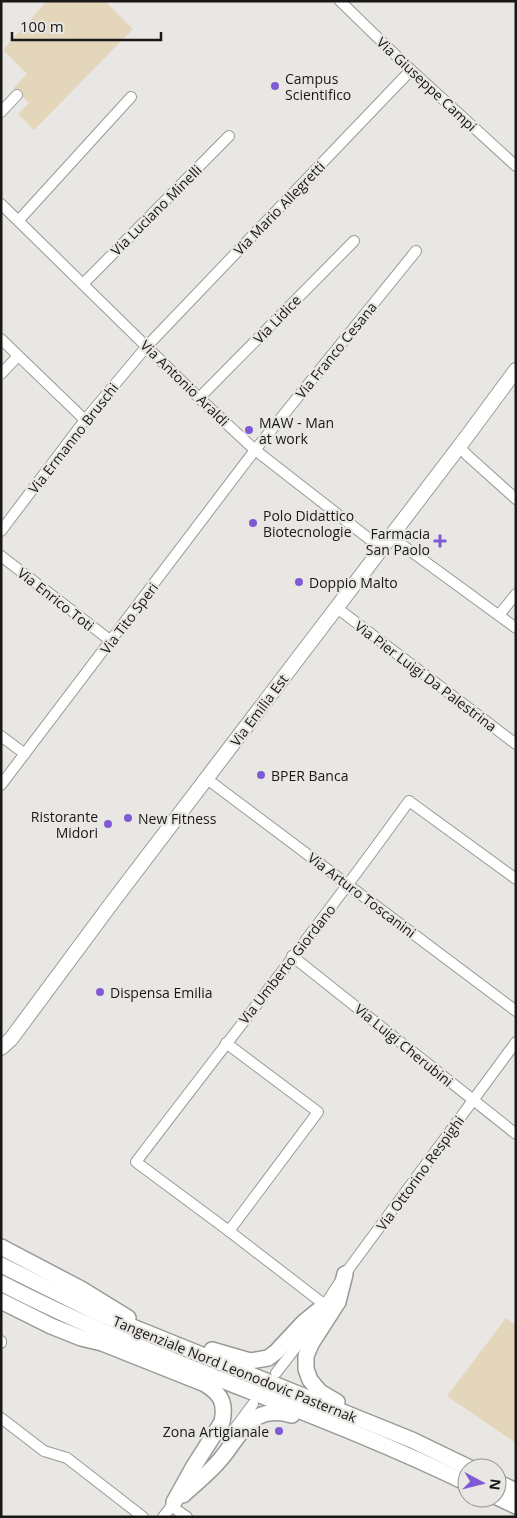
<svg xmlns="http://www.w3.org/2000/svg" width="517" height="1518" viewBox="0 0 517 1518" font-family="'Open Sans',sans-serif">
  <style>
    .green { fill: #e4d6bb }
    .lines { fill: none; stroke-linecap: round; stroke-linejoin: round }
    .minor-casing { stroke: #9b9995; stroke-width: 12 }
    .major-casing { stroke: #9b9995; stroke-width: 16 }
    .highway-casing { stroke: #9b9995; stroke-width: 18 }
    .minor { stroke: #fff; stroke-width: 10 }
    .major { stroke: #fff; stroke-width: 14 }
    .highway { stroke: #fff; stroke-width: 15 }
    .poi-dot { fill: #7e5bd5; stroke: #e9e7e3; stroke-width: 2 }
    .labels { text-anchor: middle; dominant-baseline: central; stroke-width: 4.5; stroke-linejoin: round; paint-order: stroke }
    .poi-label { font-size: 14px; fill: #191816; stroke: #e9e7e3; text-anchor: start }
    .street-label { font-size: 14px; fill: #191816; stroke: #e9e7e3 }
  </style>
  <rect width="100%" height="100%" fill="#e9e7e3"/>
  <g class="green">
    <path d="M47 1H105L133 29 34 130 18 114 29 103 14 88 27 74 3 50Z"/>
    <path d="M506 1318 516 1325V1443L447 1396Z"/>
  </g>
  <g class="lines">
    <defs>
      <g id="minor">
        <path d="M340 1 411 70 516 166"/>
        <path d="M1 112 17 95"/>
        <path d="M1 204 199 398 255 450 381 548"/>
        <path d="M19 220 131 97"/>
        <path d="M83 284 229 136"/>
        <path d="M1 339 85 420"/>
        <path d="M1 374 18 356"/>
        <path d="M199 398 354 241"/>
        <path d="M459 446 467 455 516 499"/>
        <path d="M1 531 85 420 147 346 411 70"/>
        <path d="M390 536 516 628"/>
        <path d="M1 556 111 641"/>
        <path d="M337 608 516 744"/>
        <path d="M499 615 516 594"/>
        <path d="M1 736 25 754"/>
        <path d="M207 779 516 1011"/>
        <path d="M1 785 255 450 416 251"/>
        <path d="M292 956 516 1134"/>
        <path d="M226 1043 318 1112 229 1231"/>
        <path d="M325 1305 229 1231 136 1162C227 1042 321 924 409 801L516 879"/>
        <path d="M1 1341V1343"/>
        <path d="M276 1373 304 1337 345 1274 516 1042"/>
        <path d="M1 1418 44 1451 67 1458 143 1517"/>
        <path d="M230 1435 253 1404"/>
        <path d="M171 1506 187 1517"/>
        <path d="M163 1517 178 1498"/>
      </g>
      <path id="major" d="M1 1048 11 1039 114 900 465 439 516 370"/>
      <g id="highway">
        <path d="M1 1247 81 1289 128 1318"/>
        <path d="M1 1265 98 1313 412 1440 470 1468"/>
        <path d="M1 1283C151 1361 315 1409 467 1483"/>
        <path d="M1 1301 51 1326 81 1338 102 1343 205 1384C221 1394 226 1403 222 1422L194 1466 174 1502"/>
        <path d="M212 1350 250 1361 268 1358 276 1352 304 1322 325 1305"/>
        <path d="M337 1402 320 1392 310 1380 306 1369V1356L311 1344 338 1302 345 1274"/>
        <path d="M497 1482 516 1491"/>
        <path d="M183 1495C196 1483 209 1473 220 1460 242 1434 251 1403 292 1415"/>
        <path d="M497 1497 516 1506"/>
      </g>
    </defs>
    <use href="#minor" class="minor-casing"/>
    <use href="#major" class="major-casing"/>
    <use href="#highway" class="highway-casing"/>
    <use href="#minor" class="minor"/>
    <use href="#major" class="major"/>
    <use href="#highway" class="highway"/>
  </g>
  <g class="poi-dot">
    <circle cx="275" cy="86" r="5"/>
    <circle cx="249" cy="430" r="5"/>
    <circle cx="253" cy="523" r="5"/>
    <path d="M437.5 533.5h5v5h5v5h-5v5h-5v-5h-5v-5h5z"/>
    <circle cx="299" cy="582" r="5"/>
    <circle cx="261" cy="775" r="5"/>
    <circle cx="128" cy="818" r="5"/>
    <circle cx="108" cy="824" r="5"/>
    <circle cx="100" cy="992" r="5"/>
    <circle cx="279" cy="1431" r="5"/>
  </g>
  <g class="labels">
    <g class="poi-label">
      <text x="285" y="78">Campus<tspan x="285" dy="16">Scientifico</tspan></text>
      <text x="259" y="422">MAW - Man<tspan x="259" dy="16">at work</tspan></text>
      <text x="263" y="515">Polo Didattico<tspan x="263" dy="16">Biotecnologie</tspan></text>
      <text x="430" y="533" text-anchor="end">Farmacia<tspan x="430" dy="16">San Paolo</tspan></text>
      <text x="309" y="582">Doppio Malto</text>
      <text x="271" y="775">BPER Banca</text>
      <text x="98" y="816" text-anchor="end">Ristorante<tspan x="98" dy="16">Midori</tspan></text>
      <text x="138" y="818">New Fitness</text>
      <text x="110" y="992">Dispensa Emilia</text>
      <text x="269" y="1431" text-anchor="end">Zona Artigianale</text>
    </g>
    <g class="street-label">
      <text transform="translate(427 84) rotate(43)">Via Giuseppe Campi</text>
      <text transform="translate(279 208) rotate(-46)">Via Mario Allegretti</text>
      <text transform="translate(156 210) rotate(-45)">Via Luciano Minelli</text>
      <text transform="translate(277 319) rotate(-46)">Via Lidice</text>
      <text transform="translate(336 350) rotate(-51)">Via Franco Cesana</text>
      <text transform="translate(185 383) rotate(44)">Via Antonio Araldi</text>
      <text transform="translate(73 438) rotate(-52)">Via Ermanno Bruschi</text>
      <text transform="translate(56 599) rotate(38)">Via Enrico Toti</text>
      <text transform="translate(129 618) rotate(-53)">Via Tito Speri</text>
      <text transform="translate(426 676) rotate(37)">Via Pier Luigi Da Palestrina</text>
      <text transform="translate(259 710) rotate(-53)">Via Emilia Est</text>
      <text transform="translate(362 895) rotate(37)">Via Arturo Toscanini</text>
      <text transform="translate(287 964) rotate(-52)">Via Umberto Giordano</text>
      <text transform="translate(404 1045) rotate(39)">Via Luigi Cherubini</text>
      <text transform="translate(420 1173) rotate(-54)">Via Ottorino Respighi</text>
      <text transform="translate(235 1369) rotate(22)">Tangenziale Nord Leonodovic Pasternak</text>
    </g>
  </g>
  <rect width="517" height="1518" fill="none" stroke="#191816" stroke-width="5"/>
  <g transform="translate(482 1483) rotate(97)"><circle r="24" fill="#e9e7e3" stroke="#969491"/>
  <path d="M0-4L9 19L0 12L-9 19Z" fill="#7e5bd5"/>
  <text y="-8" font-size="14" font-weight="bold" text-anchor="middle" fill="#191816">N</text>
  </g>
  <path d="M12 32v8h149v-8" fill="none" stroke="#191816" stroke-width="2.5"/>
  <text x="20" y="32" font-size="15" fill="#191816" stroke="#e9e7e3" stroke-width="4" paint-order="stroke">100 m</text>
</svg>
